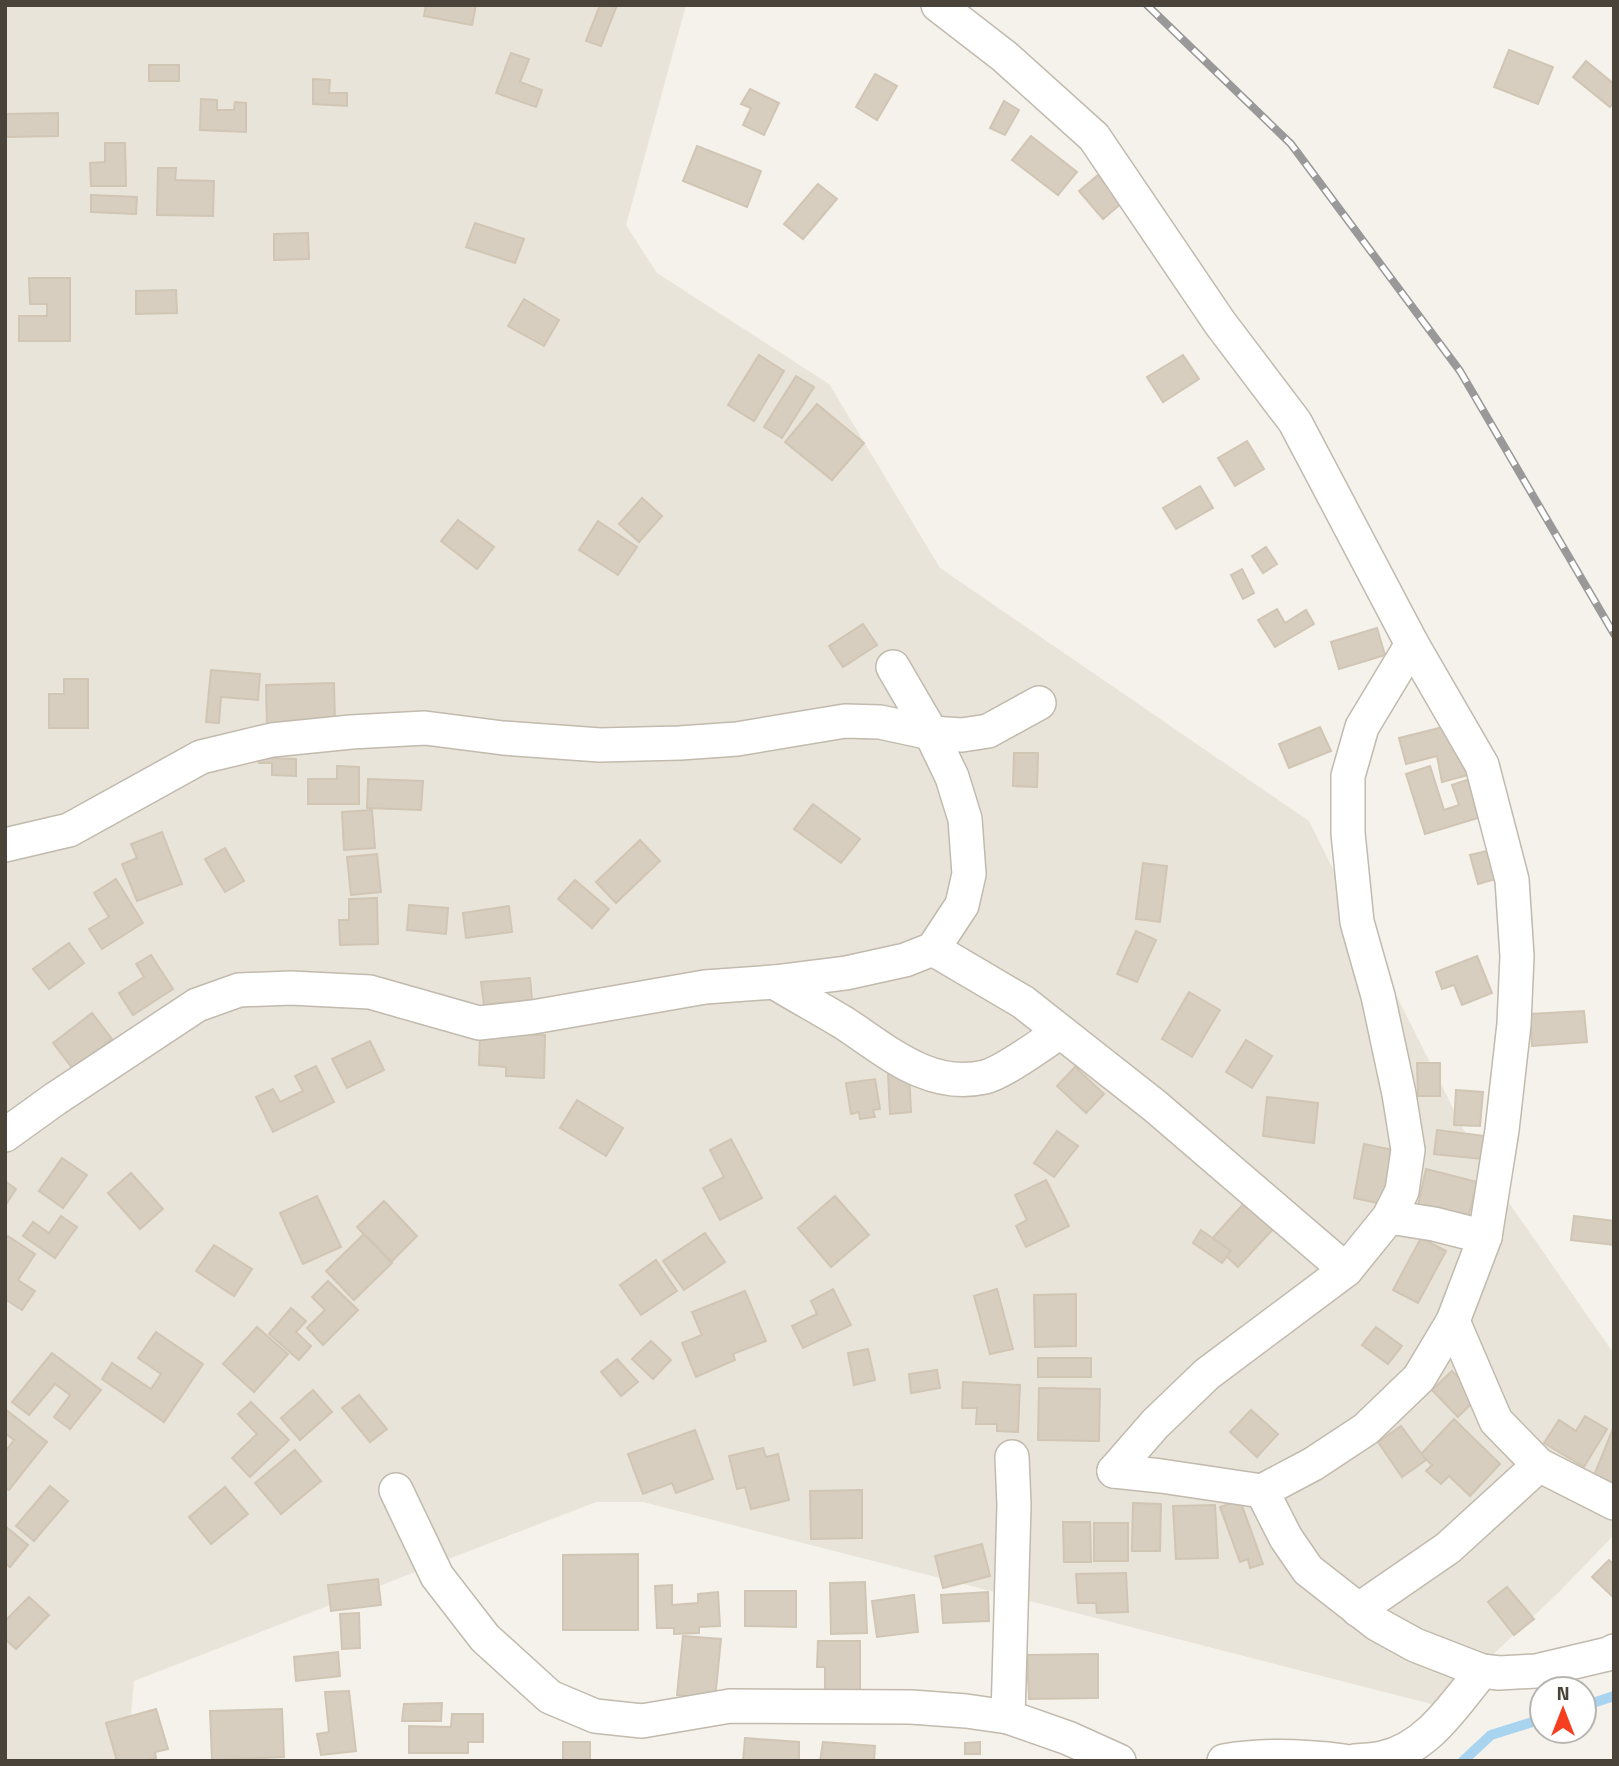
<svg xmlns="http://www.w3.org/2000/svg" width="1619" height="1766" viewBox="0 0 1619 1766" font-family="'Titillium Web',sans-serif">
  <style>
    .residential { fill: #e9e4d9 }
    .lines { fill: none; stroke-linecap: round; stroke-linejoin: round }
    .stream { stroke: #a9d4f0; stroke-width: 10 }
    .building { fill: #d7cec0; stroke: #d1c5b4; stroke-width: 2 }
    .minor-casing { stroke: #c1baad; stroke-width: 36 }
    .minor { stroke: #fff; stroke-width: 33 }
    .rail-casing { stroke: #999; stroke-width: 8 }
    .rail { stroke: #fff; stroke-width: 5; stroke-dasharray: 16; stroke-linecap: butt }
  </style>
  <rect width="100%" height="100%" fill="#f5f2eb"/>
  <path class="residential" d="M5 5H686L626 225 657 273 829 384 940 568 1309 821 1478 1158 1614 1354V1535L1559 1592 1439 1706 643 1502H596L134 1681 127 1761H5Z"/>
  <g class="lines">
    <g class="stream">
      <path d="M1584 1706 1614 1696"/>
      <path d="M1463 1761 1491 1735 1542 1719"/>
    </g>
  </g>
  <g class="building">
    <path d="M426 5H476L472 25 424 16Z"/>
    <path d="M600 5H617L601 46 586 41Z"/>
    <path d="M1509 50 1553 67 1538 104 1494 87Z"/>
    <path d="M511 53 529 59 520 82 542 90 536 107 496 93Z"/>
    <path d="M1586 61 1614 84V102L1610 107 1573 77Z"/>
    <rect x="149" y="65" width="30" height="16"/>
    <path d="M875 74 897 86 877 120 856 107Z"/>
    <path d="M313 79 330 80 329 93H347V106L313 104Z"/>
    <path d="M750 89 779 103 764 135 743 125 751 108 741 104Z"/>
    <path d="M201 99 217 100V110H234L235 102 246 103V132L200 130Z"/>
    <path d="M1004 101 1019 110 1005 135 990 128Z"/>
    <path d="M58 113V136L6 137V114Z"/>
    <path d="M1031 136 1077 172 1058 195 1012 160Z"/>
    <path d="M105 143H125L126 186H91L90 163 105 162Z"/>
    <path d="M697 146 761 171 747 207 683 181Z"/>
    <path d="M158 168H176L175 180 214 181 213 216 157 215Z"/>
    <path d="M1098 175 1122 203 1103 219 1079 191Z"/>
    <path d="M818 184 837 199 803 239 784 224Z"/>
    <path d="M91 195 137 197 136 214 91 212Z"/>
    <path d="M475 223 524 239 515 263 466 247Z"/>
    <path d="M308 233 309 259 274 260V234Z"/>
    <path d="M29 278H70V341H19V316H47V304H30Z"/>
    <path d="M176 290 177 313 136 314V291Z"/>
    <path d="M524 299 559 320 544 346 508 326Z"/>
    <path d="M759 355 784 371 754 421 728 405Z"/>
    <path d="M1183 355 1199 379 1163 402 1147 377Z"/>
    <path d="M796 376 814 387 782 438 764 427Z"/>
    <path d="M817 404 864 443 832 480 785 442Z"/>
    <path d="M1247 441 1264 469 1235 486 1218 458Z"/>
    <path d="M1200 486 1213 508 1176 529 1163 508Z"/>
    <path d="M642 498 662 516 639 542 619 524Z"/>
    <path d="M458 520 494 547 477 569 441 541Z"/>
    <path d="M598 521 637 547 618 575 579 550Z"/>
    <path d="M1266 547 1277 564 1263 573 1252 556Z"/>
    <path d="M1242 569 1254 593 1243 599 1231 575Z"/>
    <path d="M1277 609 1285 623 1306 610 1314 624 1275 647 1258 620Z"/>
    <path d="M863 624 877 645 843 667 829 646Z"/>
    <path d="M1377 628 1385 655 1339 669 1331 642Z"/>
    <path d="M211 670 260 674 258 700 221 697 219 723 206 722Z"/>
    <path d="M64 679H88V728H49V694H64Z"/>
    <path d="M334 683 335 723 267 725 266 685Z"/>
    <path d="M1455 724 1468 775 1442 782 1437 756 1406 764 1399 738Z"/>
    <path d="M1320 727 1331 751 1289 768 1279 744Z"/>
    <path d="M259 746H270V758L296 759V776L272 775V763H259Z"/>
    <path d="M1014 753H1038L1037 787 1013 786Z"/>
    <path d="M337 766 359 767V804H308V779H337Z"/>
    <path d="M1430 766 1444 810 1459 805 1452 785 1470 779 1481 817 1425 834 1406 774Z"/>
    <path d="M368 779 423 781 421 810 367 808Z"/>
    <path d="M813 804 860 839 841 863 794 829Z"/>
    <path d="M372 810 375 848 344 850 342 812Z"/>
    <path d="M162 832 182 884 137 901 122 864 137 858 131 844Z"/>
    <path d="M640 840 660 861 616 903 596 882Z"/>
    <path d="M225 848 244 881 225 892 205 859Z"/>
    <path d="M1491 850 1499 878 1478 884 1470 855Z"/>
    <path d="M377 854 381 892 351 895 347 857Z"/>
    <path d="M1143 863 1167 866 1160 922 1136 919Z"/>
    <path d="M116 879 143 923 102 949 89 929 109 917 94 893Z"/>
    <path d="M575 880 609 909 592 928 558 899Z"/>
    <path d="M377 898 378 944 340 945 339 920H349V899Z"/>
    <path d="M409 905 448 908 446 934 407 930Z"/>
    <path d="M509 906 512 932 466 938 463 913Z"/>
    <path d="M1136 931 1156 940 1137 982 1117 974Z"/>
    <path d="M69 943 84 963 49 989 33 969Z"/>
    <path d="M151 955 173 989 133 1015 119 993 144 977 136 964Z"/>
    <path d="M1477 956 1492 993 1462 1005 1454 985 1442 989 1436 972Z"/>
    <path d="M530 978 532 1000 484 1005 481 982Z"/>
    <path d="M1189 992 1220 1010 1192 1057 1162 1039Z"/>
    <path d="M1584 1011 1587 1042 1532 1046 1530 1014Z"/>
    <path d="M92 1013 112 1039 73 1069 53 1043Z"/>
    <path d="M480 1033 545 1035 544 1078 506 1076V1067L479 1065Z"/>
    <path d="M1246 1040 1272 1056 1252 1088 1226 1072Z"/>
    <path d="M370 1041 384 1070 347 1088 332 1059Z"/>
    <path d="M1417 1063H1440V1096H1418Z"/>
    <path d="M316 1066 334 1102 273 1132 256 1097 273 1089 280 1102 303 1091 295 1076Z"/>
    <path d="M1075 1067 1104 1094 1086 1113 1057 1086Z"/>
    <path d="M909 1072 911 1112 890 1114 888 1073Z"/>
    <path d="M875 1079 880 1109 873 1110 875 1117 860 1119 859 1112 851 1114 846 1083Z"/>
    <path d="M1456 1090 1483 1092 1480 1126 1454 1125Z"/>
    <path d="M1267 1097 1318 1103 1314 1143 1263 1136Z"/>
    <path d="M577 1100 623 1128 606 1156 560 1128Z"/>
    <path d="M1437 1130 1485 1136 1482 1159 1434 1154Z"/>
    <path d="M1057 1131 1078 1146 1054 1177 1034 1163Z"/>
    <path d="M731 1139 762 1198 720 1220 703 1188 724 1177 710 1150Z"/>
    <path d="M1364 1144 1393 1150 1382 1204 1354 1198Z"/>
    <path d="M62 1158 87 1175 63 1208 39 1191Z"/>
    <path d="M1426 1169 1477 1182 1468 1218 1418 1205Z"/>
    <path d="M131 1173 163 1209 140 1229 108 1193Z"/>
    <path d="M1046 1180 1069 1226 1026 1247 1016 1226 1027 1220 1015 1195Z"/>
    <path d="M5 1181 16 1189 5 1206Z"/>
    <path d="M317 1196 341 1247 303 1264 280 1213Z"/>
    <path d="M835 1196 869 1235 831 1267 798 1228Z"/>
    <path d="M384 1201 417 1236 391 1262 357 1227Z"/>
    <path d="M1246 1201 1275 1227 1238 1267 1210 1241Z"/>
    <path d="M61 1216 77 1227 55 1258 23 1236 33 1222 49 1233Z"/>
    <path d="M1574 1216 1614 1221V1245L1571 1240Z"/>
    <path d="M1201 1230 1231 1251 1222 1263 1193 1243Z"/>
    <path d="M705 1233 725 1262 684 1290 663 1261Z"/>
    <path d="M364 1234 392 1263 354 1300 326 1271Z"/>
    <path d="M8 1236 35 1254 18 1280 35 1291 22 1310 5 1299V1240Z"/>
    <path d="M1421 1238 1446 1251 1418 1303 1393 1290Z"/>
    <path d="M214 1245 252 1269 234 1296 196 1271Z"/>
    <path d="M656 1260 677 1291 641 1315 620 1285Z"/>
    <path d="M328 1281 358 1310 323 1345 307 1328 325 1310 312 1297Z"/>
    <path d="M833 1289 851 1325 803 1348 792 1326 817 1314 811 1301Z"/>
    <path d="M997 1289 1013 1349 990 1354 974 1296Z"/>
    <path d="M745 1291 766 1341 733 1354 735 1360 696 1377 682 1343 702 1335 692 1312Z"/>
    <path d="M1076 1294V1346L1035 1347 1034 1295Z"/>
    <path d="M291 1308 306 1321 296 1332 311 1346 299 1360 269 1334Z"/>
    <path d="M257 1327 288 1354 254 1392 223 1364Z"/>
    <path d="M1376 1327 1402 1346 1388 1364 1362 1345Z"/>
    <path d="M156 1332 203 1364 164 1422 102 1379 112 1363 151 1389 161 1374 138 1358Z"/>
    <path d="M651 1341 671 1360 653 1379 632 1359Z"/>
    <path d="M868 1349 875 1380 854 1385 848 1353Z"/>
    <path d="M52 1353 101 1390 70 1429 54 1417 70 1395 55 1384 29 1415 12 1402Z"/>
    <rect x="1038" y="1358" width="53" height="19"/>
    <path d="M617 1359 638 1382 621 1396 601 1372Z"/>
    <path d="M937 1370 940 1388 911 1393 909 1374Z"/>
    <path d="M1452 1371 1478 1397 1458 1417 1432 1390Z"/>
    <path d="M963 1382 1020 1385 1018 1432 997 1431V1424H976L977 1408H962Z"/>
    <path d="M1039 1388 1100 1389 1099 1441 1038 1440Z"/>
    <path d="M313 1390 332 1412 300 1440 281 1418Z"/>
    <path d="M359 1395 387 1429 370 1442 342 1408Z"/>
    <path d="M251 1402 289 1440 250 1477 232 1458 257 1434 238 1414Z"/>
    <path d="M5 1409 47 1442 9 1490 5 1488V1452L14 1440 5 1433Z"/>
    <path d="M1251 1410 1278 1434 1257 1457 1230 1432Z"/>
    <path d="M1585 1416 1607 1429 1584 1467 1544 1443 1559 1420 1576 1431Z"/>
    <path d="M1454 1419 1500 1464 1470 1496 1449 1476 1441 1484 1426 1471 1432 1465 1421 1454Z"/>
    <path d="M1401 1426 1426 1460 1402 1477 1378 1442Z"/>
    <path d="M1614 1426V1486L1593 1478Z"/>
    <path d="M695 1430 713 1479 676 1493 672 1483 643 1494 628 1454Z"/>
    <path d="M763 1448 766 1457 778 1454 789 1500 751 1509 745 1487 737 1489 729 1456Z"/>
    <path d="M295 1450 321 1481 281 1514 255 1483Z"/>
    <path d="M50 1486 68 1501 34 1541 16 1526Z"/>
    <path d="M225 1487 248 1514 211 1544 189 1517Z"/>
    <path d="M862 1490V1538L811 1539 810 1491Z"/>
    <path d="M1240 1500 1263 1564 1250 1568 1248 1559 1240 1562 1220 1507Z"/>
    <path d="M1133 1503 1161 1504 1160 1551H1132Z"/>
    <path d="M1215 1505 1218 1558 1176 1559 1173 1506Z"/>
    <path d="M1063 1522H1090L1091 1562H1064Z"/>
    <rect x="1094" y="1523" width="34" height="38"/>
    <path d="M5 1526 28 1545 10 1567 5 1563Z"/>
    <path d="M982 1544 990 1576 943 1588 935 1556Z"/>
    <path d="M638 1554V1630H563V1555Z"/>
    <path d="M1609 1560 1614 1565V1598L1592 1577Z"/>
    <path d="M1126 1573 1128 1612 1097 1613 1096 1603H1078L1076 1574Z"/>
    <path d="M378 1579 381 1605 331 1611 328 1585Z"/>
    <path d="M865 1582 867 1633 831 1634 830 1583Z"/>
    <path d="M672 1585V1605L698 1603V1594L718 1592 720 1626 699 1627V1633L674 1634V1628H657L655 1586Z"/>
    <path d="M1507 1587 1534 1619 1514 1635 1488 1602Z"/>
    <path d="M745 1591H796V1627L745 1626Z"/>
    <path d="M988 1592 989 1621 943 1623 941 1595Z"/>
    <path d="M914 1595 918 1632 877 1637 872 1601Z"/>
    <path d="M29 1597 49 1615 16 1649 5 1639V1621Z"/>
    <path d="M359 1613 360 1648 342 1649 340 1614Z"/>
    <path d="M683 1636 721 1639 715 1699 677 1695Z"/>
    <path d="M818 1641H860V1695H825V1667H817Z"/>
    <path d="M338 1652 340 1676 296 1681 294 1657Z"/>
    <path d="M1098 1654V1698L1029 1699 1027 1655Z"/>
    <path d="M349 1691 356 1751 321 1755 317 1734 329 1732 325 1692Z"/>
    <path d="M442 1703 441 1721H402L404 1704Z"/>
    <path d="M156 1709 168 1749 155 1752 156 1758 146 1761H117L106 1723Z"/>
    <path d="M282 1709 284 1757 212 1760 210 1711Z"/>
    <path d="M452 1714H483V1742H468V1753H409V1726L451 1727Z"/>
    <path d="M745 1738 799 1742V1761H743Z"/>
    <rect x="563" y="1742" width="27" height="19"/>
    <path d="M823 1742 875 1746 874 1761H820Z"/>
    <path d="M980 1742V1754H965V1743Z"/>
  </g>
  <g class="lines">
    <defs>
      <g id="minor">
        <path d="M938 5 1004 56 1094 137 1220 323 1295 422 1412 644 1482 765 1512 880 1517 956 1514 1024 1502 1130 1485 1237 1453 1321 1419 1378 1366 1429 1313 1464 1262 1491"/>
        <path d="M5 845 69 830 201 757 272 740 351 732 425 728 503 738 600 745 680 743 737 739 845 721 880 722 931 733 962 735 988 731 1039 703"/>
        <path d="M933 949 1023 1002 1155 1106 1346 1270"/>
        <path d="M774 982C797 996 821 1009 844 1023 887 1051 929 1090 985 1077 1004 1072 1042 1044 1060 1032"/>
        <path d="M5 1135 55 1099 197 1005 239 990 291 988 370 992 479 1023 533 1017 705 987 774 982 846 973 905 960 933 949 962 905 969 874 965 819 952 777 928 727 893 667"/>
        <path d="M1389 1217 1434 1224 1485 1237"/>
        <path d="M1453 1321 1496 1421 1539 1465 1614 1503"/>
        <path d="M1114 1471 1155 1424 1207 1374 1346 1270 1389 1217 1402 1191 1408 1150 1399 1094 1378 996 1357 922 1348 833V776L1362 727 1412 644"/>
        <path d="M1114 1471 1161 1476 1262 1491 1286 1538 1308 1570 1377 1624 1415 1645 1482 1671 1499 1673 1536 1671 1608 1654 1614 1651"/>
        <path d="M396 1490 437 1576 485 1638 550 1697 595 1716 642 1721 730 1706 911 1707 966 1711 1008 1717 1068 1738 1119 1761"/>
        <path d="M1358 1610 1448 1548 1539 1465"/>
        <path d="M1008 1717 1014 1505 1012 1457"/>
        <path d="M1224 1761C1263 1754 1305 1756 1344 1761"/>
        <path d="M1355 1761C1364 1760 1373 1760 1382 1758 1427 1749 1455 1704 1482 1671"/>
      </g>
    </defs>
    <use href="#minor" class="minor-casing"/>
    <use href="#minor" class="minor"/>
    <defs>
      <path id="rail" d="M1147 5 1291 144 1460 371 1614 634"/>
    </defs>
    <use href="#rail" class="rail-casing"/>
    <use href="#rail" class="rail"/>
  </g>
  <rect width="1619" height="1766" fill="none" stroke="#494339" stroke-width="14"/>
  <g transform="translate(1563 1710)"><circle r="33" fill="#ffffff" stroke="#b6b4b0" stroke-width="2"/>
  <path d="M0-5L12 26L0 18L-12 26Z" fill="#f63f21"/>
  <text y="-10" font-size="19" font-weight="bold" text-anchor="middle" fill="#494339">N</text>
  </g>
</svg>
